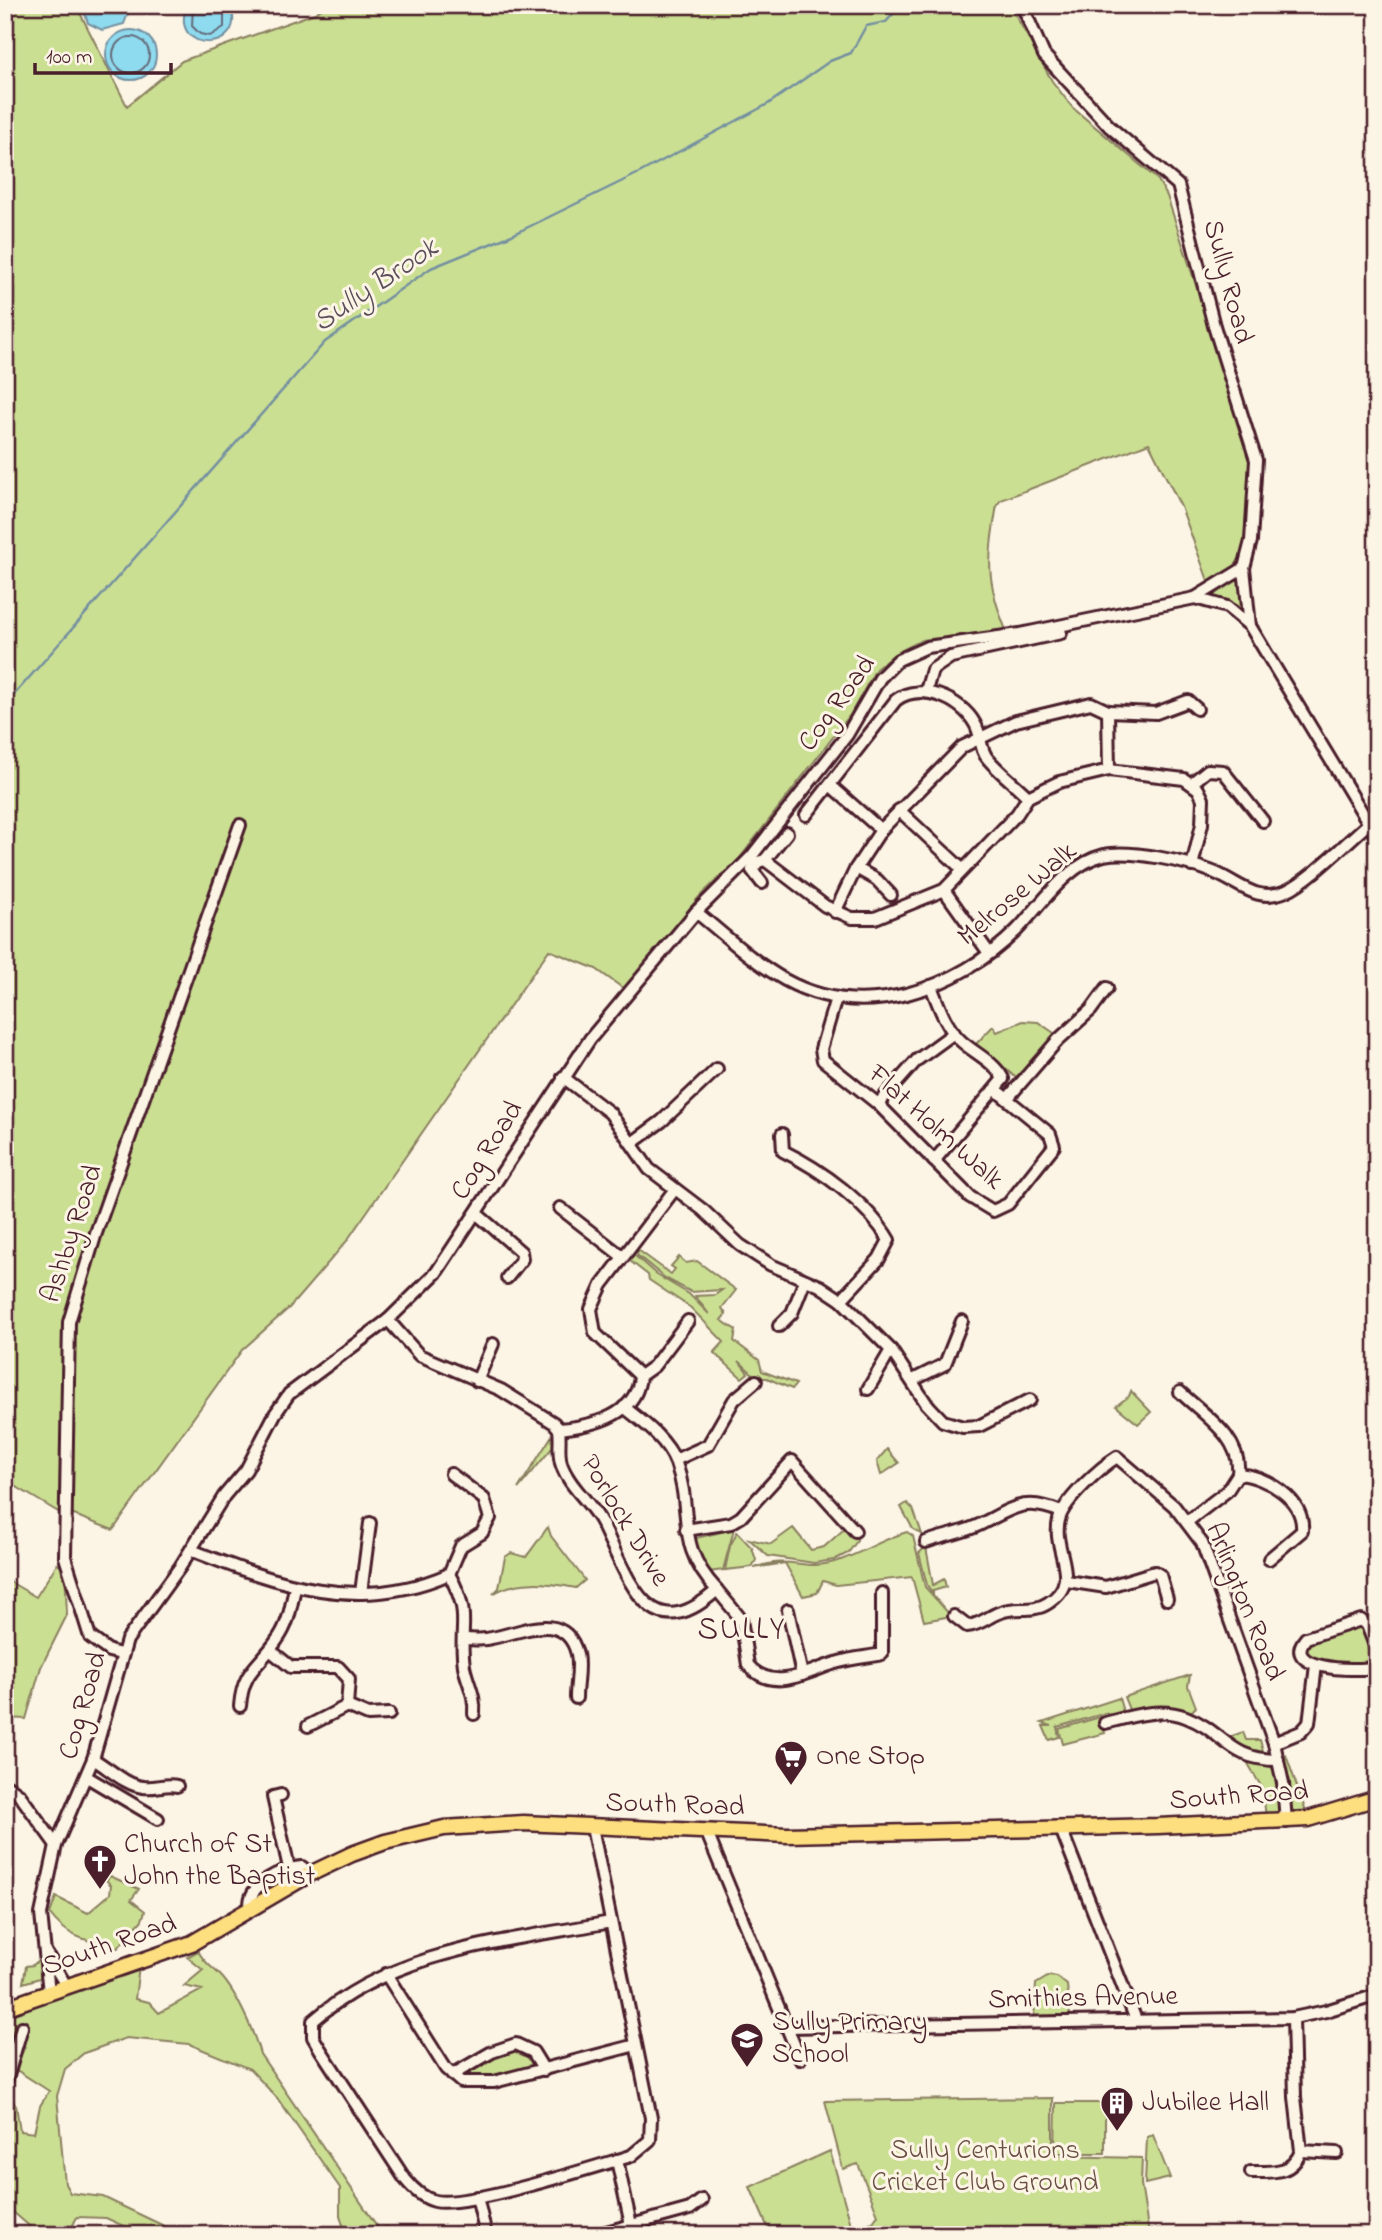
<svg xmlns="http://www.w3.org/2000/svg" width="1382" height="2240" viewBox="0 0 1382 2240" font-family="'Indie Flower',sans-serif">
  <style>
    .green { fill: #cbdf93; stroke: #8a7f5f; stroke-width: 2 }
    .water { fill: #8edaee; stroke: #738fa0; stroke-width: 2 }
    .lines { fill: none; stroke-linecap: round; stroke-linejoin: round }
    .shore { stroke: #656a79; stroke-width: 2 }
    .stream { stroke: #738fa0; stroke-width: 2.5 }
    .minor-casing { stroke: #4a1f2b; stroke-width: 16 }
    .major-casing { stroke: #4a1f2b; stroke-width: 19 }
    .minor { stroke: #fcf5e5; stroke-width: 10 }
    .major { stroke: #fddf80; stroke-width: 14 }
    .labels { text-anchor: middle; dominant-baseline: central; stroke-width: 6; stroke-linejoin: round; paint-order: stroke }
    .street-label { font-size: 28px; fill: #4a1f2b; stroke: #fcf5e5 }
    .poi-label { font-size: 28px; fill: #4a1f2b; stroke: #fcf5e5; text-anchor: start }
    .park-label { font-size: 28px; fill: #6a4f45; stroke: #fcf5e5 }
    .water-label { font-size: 30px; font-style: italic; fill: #5b4e5c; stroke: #fcf5e5 }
    .quarter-label { font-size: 32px; letter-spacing: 2px; fill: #4a1f2b; stroke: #fcf5e5 }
  </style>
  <rect width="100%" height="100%" fill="#fcf5e5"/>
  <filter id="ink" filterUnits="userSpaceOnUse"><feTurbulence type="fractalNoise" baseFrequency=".0143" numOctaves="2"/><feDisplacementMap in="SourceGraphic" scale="14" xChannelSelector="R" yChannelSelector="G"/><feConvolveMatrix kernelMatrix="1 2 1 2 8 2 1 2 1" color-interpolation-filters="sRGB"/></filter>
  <g filter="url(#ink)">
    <g class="green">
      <path d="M5 5H76L127 106 182 61 315 13 328 5H1010L1052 81 1073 108 1158 180 1167 196 1251 455 1243 553 1230 573 1210 586 1181 507 1149 443 1001 500 997 505C988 558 985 579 1006 630L922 640 896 653 876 669 850 715 739 859 699 897 624 989 596 969 549 950 346 1242 290 1307 242 1350 113 1530 74 1515 65 1516 5 1480Z"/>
      <path d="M1240 576 1244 613 1207 596Z"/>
      <path d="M1023 1021 1038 1022 1054 1033V1037L1021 1074 1015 1077 976 1044 993 1026 997 1032Z"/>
      <path d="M638 1250 671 1274 675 1269 671 1266 679 1257 686 1263 697 1261 736 1290 722 1308 726 1314 721 1320 736 1330 734 1341 759 1360 762 1371 796 1384 792 1389 767 1378H757L739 1361 748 1373 742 1378 714 1353 724 1342 691 1308 649 1280 648 1275 630 1261 634 1255 657 1275 689 1294 709 1314 695 1296 715 1295 722 1290 691 1292 665 1278 637 1255Z"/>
      <path d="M1131 1391 1151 1412 1138 1424 1116 1406 1129 1396Z"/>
      <path d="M553 1434V1447L518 1489Z"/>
      <path d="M887 1449 899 1463 881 1475 877 1461Z"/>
      <path d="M907 1503 913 1509 922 1534 913 1529 901 1507Z"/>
      <path d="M548 1527 551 1536 585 1580 576 1588C549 1583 518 1578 493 1594L499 1588 505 1557 511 1553 526 1557Z"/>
      <path d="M793 1528 811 1550 824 1547 843 1530 857 1532V1541L848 1553 834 1560 814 1563 768 1556 749 1539 771 1544Z"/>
      <path d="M734 1529 723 1570 709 1572 694 1542 696 1538Z"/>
      <path d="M737 1532 752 1548 756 1560 752 1567 725 1570 730 1546Z"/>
      <path d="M907 1532 913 1536 925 1587 951 1616 924 1621 912 1577 836 1585 823 1581 817 1593 803 1596 785 1563 754 1568C790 1555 801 1570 830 1563 854 1558 879 1540 907 1532Z"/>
      <path d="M926 1547 933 1585 944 1579 946 1587 933 1591V1594L927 1585 919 1553Z"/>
      <path d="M57 1564 65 1568 67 1615 41 1667 26 1719 5 1718V1579L36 1597Z"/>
      <path d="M1362 1625 1374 1655 1371 1665 1310 1660 1304 1647 1306 1643Z"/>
      <path d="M1190 1675 1188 1686 1196 1707 1189 1714 1130 1712 1124 1697Z"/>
      <path d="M1119 1698 1123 1712 1120 1716 1111 1718 1106 1713 1057 1727 1059 1737 1049 1740 1043 1726H1052L1042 1723Z"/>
      <path d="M1100 1717 1105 1733 1063 1744 1059 1729Z"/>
      <path d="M1243 1732 1246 1740H1260L1264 1754 1255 1756 1229 1737Z"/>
      <path d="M1286 1755 1306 1812 1295 1813 1291 1808 1283 1756Z"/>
      <path d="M1246 1760 1268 1765 1276 1771 1281 1813 1266 1816 1262 1788Z"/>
      <path d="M110 1876 139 1889 131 1900 145 1911 142 1920 118 1948C90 1941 68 1939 50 1914L56 1897 88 1913 110 1894 111 1885 106 1880Z"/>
      <path d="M198 1951C206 1965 210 1965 220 1975 236 1991 254 2032 260 2054L379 2229 387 2227 392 2235H346L340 2215V2188L277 2098 250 2069 189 2044 126 2038 84 2053 65 2069 57 2096 65 2184 70 2193 103 2197 183 2235H143L106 2218 77 2217 68 2235H33L35 2231 5 2205V2093L16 2105 20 2131 34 2133 40 2106 49 2091 15 2069 25 2046 11 2057 5 2071V2012L139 1966 135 1999 149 2002 159 2013 202 1990 184 1986 203 1970 187 1957Z"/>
      <path d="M39 1960H42L43 1977 23 1983 26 1966 33 1965Z"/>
      <path d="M1049 1976 1057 1977 1067 1985 1070 2015 1034 2016 1036 1984Z"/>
      <path d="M518 2048 532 2056 536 2066 492 2079H466L463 2075 465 2071 500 2052Z"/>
      <path d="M1053 2098V2156L1142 2158 1141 2184 1149 2235H863V2225L873 2222 878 2215 858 2164 843 2169 825 2101Z"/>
      <path d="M1056 2103H1105V2153H1055Z"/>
      <path d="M1153 2135 1170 2178 1145 2184 1147 2137Z"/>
      <path d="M830 2151 854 2235H771L750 2187Z"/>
    </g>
    <g class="water">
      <path d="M82 5H131L124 24 102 30 88 23Z"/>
      <path d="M187 5H230C250 54 167 55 187 5Z"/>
      <path d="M241 5H278C266 16 253 16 241 5Z"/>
      <circle cx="131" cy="55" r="25"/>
    </g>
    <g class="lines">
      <g class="shore">
        <path d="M193 5 192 26 200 34 210 36 224 27V5"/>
        <circle cx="131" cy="55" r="18"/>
      </g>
      <path class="stream" d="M5 705 325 342 431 268 512 235 639 173 768 104 830 61 851 53 866 26 886 22 894 13 893 5"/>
      <defs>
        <g id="minor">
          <path d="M1022 5 1044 55 1110 127 1178 185 1214 326 1256 460 1251 541 1244 568 1250 626 1377 837"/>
          <path d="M1195 598 1227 607 1250 626"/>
          <path d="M926 691 932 670 951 657 1061 633"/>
          <path d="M1108 711 1156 713 1188 701 1197 709"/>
          <path d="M1192 783 1208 770 1223 771 1263 821"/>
          <path d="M830 785 881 830"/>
          <path d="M899 810 962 869"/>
          <path d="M806 815 896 700C920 682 961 698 975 724 982 735 979 749 988 759 1000 773 1015 784 1028 797"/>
          <path d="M765 860 787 833"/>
          <path d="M856 868 877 880 891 895"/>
          <path d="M762 883 752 870 758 862 765 860 825 906 852 918H875L944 890 1017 814 1028 797 1059 782 1109 770 1184 779 1198 789 1203 799 1202 824 1192 866"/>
          <path d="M944 890 989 953"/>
          <path d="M696 912C725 935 753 962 785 980 863 1023 957 990 1017 930 1042 904 1067 864 1104 855 1130 849 1188 862 1213 872 1239 882 1256 904 1286 891 1310 880 1347 842 1368 824"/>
          <path d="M835 912 856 868 881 830 962 747 1016 721 1091 703 1108 711 1109 770"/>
          <path d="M931 986C939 1006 945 1026 961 1041 974 1053 995 1062 1003 1079L934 1161"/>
          <path d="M836 998 821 1049 823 1060 878 1104 970 1197 993 1211 1008 1204 1054 1146 1050 1134 996 1090"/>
          <path d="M563 1077 610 1113 649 1169 703 1210 740 1245 771 1265 820 1286 841 1300 891 1350 926 1403 943 1421 963 1427 979 1426 1030 1400"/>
          <path d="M1007 1099 1058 1040 1091 1010 1107 988"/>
          <path d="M878 1104 917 1060 954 1033"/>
          <path d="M782 1134 783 1151C822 1170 867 1203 889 1240L879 1259 841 1300"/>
          <path d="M632 1143 662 1121 717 1069"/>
          <path d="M560 1208 623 1257"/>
          <path d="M476 1213 521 1252 522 1259 507 1278"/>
          <path d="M388 1320 419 1355 501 1390 554 1423 559 1429C591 1426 637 1416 640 1376L654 1366 688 1321"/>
          <path d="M779 1326 792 1313 805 1280"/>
          <path d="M640 1376 595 1333 591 1309 602 1285 675 1189"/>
          <path d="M913 1380 945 1364 962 1321"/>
          <path d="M477 1381 493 1344"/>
          <path d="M868 1389 891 1350"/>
          <path d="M1180 1392C1204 1415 1242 1438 1238 1474 1266 1476 1305 1499 1302 1531L1269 1559"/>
          <path d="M624 1407C643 1422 667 1439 676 1463 694 1514 674 1544 717 1590"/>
          <path d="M559 1429C561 1442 557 1454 562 1466 570 1488 592 1503 602 1524 628 1576 648 1653 717 1590L741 1619 748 1665C774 1695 809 1670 839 1662 853 1658 868 1657 882 1654V1593"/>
          <path d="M675 1460 708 1445 734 1400 756 1381"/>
          <path d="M1188 1521 1227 1491 1238 1474"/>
          <path d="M686 1530 731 1523 741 1517 792 1461 855 1531"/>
          <path d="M926 1542C943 1536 962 1533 979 1525 1012 1509 1023 1496 1061 1512"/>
          <path d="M191 1550C277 1584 359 1614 449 1574L461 1546 482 1533 490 1518 484 1499 451 1474"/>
          <path d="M449 1574C473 1617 458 1625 464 1666 467 1683 476 1695 474 1714"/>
          <path d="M1067 1581 1106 1587 1155 1572 1160 1575 1167 1599"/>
          <path d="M361 1593 370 1523"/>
          <path d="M788 1610 802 1675"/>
          <path d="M954 1616 967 1626C981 1625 988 1616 1001 1612 1017 1606 1033 1613 1048 1603 1084 1580 1051 1551 1059 1520 1063 1501 1101 1467 1117 1457L1174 1506 1202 1543 1274 1743 1283 1783 1286 1822"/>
          <path d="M464 1639C471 1639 479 1640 486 1639 515 1636 565 1606 577 1654 580 1667 576 1684 576 1698"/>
          <path d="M270 1650 291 1667H338L349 1679 347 1706 308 1726"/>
          <path d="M1377 1651 1367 1625 1361 1620 1306 1638C1279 1670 1355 1671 1372 1668L1377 1662"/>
          <path d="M121 1654 109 1651 90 1637 65 1557 69 1322 96 1233 240 825"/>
          <path d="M240 1706C243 1669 259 1667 277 1640 289 1624 291 1606 295 1587"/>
          <path d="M347 1706 368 1715 389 1714"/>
          <path d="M1105 1723C1132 1716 1160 1707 1186 1717 1225 1732 1228 1760 1278 1760"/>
          <path d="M1274 1743 1301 1732 1309 1723 1316 1665"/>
          <path d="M93 1759C109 1768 125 1785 143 1787 156 1789 165 1783 177 1786"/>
          <path d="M87 1777 158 1819"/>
          <path d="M5 1784 19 1794 56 1845"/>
          <path d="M281 1795 273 1797 289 1868"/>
          <path d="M592 1827 651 2118 650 2140 631 2156C593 2167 466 2208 435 2201 422 2198 413 2189 405 2179L320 2049 313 2037V2021C395 1949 508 1941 611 1922"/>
          <path d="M1061 1829 1136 2020"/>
          <path d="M707 1833 800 2059"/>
          <path d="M251 1909C244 1885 283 1868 302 1867L310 1874"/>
          <path d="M45 1951 67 1987"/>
          <path d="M386 1974 446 2069 461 2082H494L636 2045"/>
          <path d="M49 1993 41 1914 56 1845 93 1759 127 1640 180 1567 224 1496 246 1470 275 1414 289 1394 388 1320 436 1273 590 1039 696 912 751 857 847 735 880 678 898 660 927 647 1020 634 1195 598 1244 568"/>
          <path d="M1293 2018 1295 2097 1301 2151 1337 2153"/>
          <path d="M787 2027 1293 2018 1326 2011 1377 1995"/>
          <path d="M452 2075 492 2052 516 2044 533 2052 544 2070"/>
          <path d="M5 2085 22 2027"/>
          <path d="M617 2160 631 2225"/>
          <path d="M1251 2172C1274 2172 1292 2174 1301 2151"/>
          <path d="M477 2197 486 2235"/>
          <path d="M595 2235 690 2209 702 2200"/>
        </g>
        <path id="major" d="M5 2008 192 1943 310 1874 352 1854 385 1842 444 1828 523 1823 787 1835 1158 1826 1308 1819 1377 1798"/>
      </defs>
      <use href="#minor" class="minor-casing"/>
      <use href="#major" class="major-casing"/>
      <use href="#minor" class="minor"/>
      <use href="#major" class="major"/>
    </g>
  </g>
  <defs>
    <symbol id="supermarket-pin" viewBox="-11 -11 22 30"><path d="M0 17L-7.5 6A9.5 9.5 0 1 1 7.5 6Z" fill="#4a1f2b" stroke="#fcf5e5"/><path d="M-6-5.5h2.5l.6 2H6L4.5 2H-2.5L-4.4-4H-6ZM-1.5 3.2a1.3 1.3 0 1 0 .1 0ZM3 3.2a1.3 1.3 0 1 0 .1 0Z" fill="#fff"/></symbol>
    <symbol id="church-pin" viewBox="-11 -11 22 30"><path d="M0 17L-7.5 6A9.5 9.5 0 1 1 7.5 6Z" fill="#4a1f2b" stroke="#fcf5e5"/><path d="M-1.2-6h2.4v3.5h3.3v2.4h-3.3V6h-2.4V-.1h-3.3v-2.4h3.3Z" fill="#fff"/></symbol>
    <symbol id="school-pin" viewBox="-11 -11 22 30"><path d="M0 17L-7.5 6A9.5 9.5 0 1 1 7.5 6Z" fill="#4a1f2b" stroke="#fcf5e5"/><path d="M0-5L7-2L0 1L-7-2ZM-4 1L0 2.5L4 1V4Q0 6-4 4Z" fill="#fff"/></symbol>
    <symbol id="building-pin" viewBox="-11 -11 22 30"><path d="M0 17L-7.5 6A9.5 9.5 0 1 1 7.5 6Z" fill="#4a1f2b" stroke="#fcf5e5"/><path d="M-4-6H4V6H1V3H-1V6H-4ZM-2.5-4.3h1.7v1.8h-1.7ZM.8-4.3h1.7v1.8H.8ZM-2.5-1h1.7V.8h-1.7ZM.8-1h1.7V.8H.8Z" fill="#fff"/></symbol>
  </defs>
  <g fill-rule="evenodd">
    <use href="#supermarket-pin" x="772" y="1738" width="38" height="52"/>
    <use href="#church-pin" x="81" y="1842" width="38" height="52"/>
    <use href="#school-pin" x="728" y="2020" width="38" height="52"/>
    <use href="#building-pin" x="1098" y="2084" width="38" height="52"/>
  </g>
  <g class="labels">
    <g class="street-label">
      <text transform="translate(1227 282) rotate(75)">Sully Road</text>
      <text transform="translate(838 704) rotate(-54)">Cog Road</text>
      <text transform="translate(1018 895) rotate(-40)">Melrose Walk</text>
      <text transform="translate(935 1128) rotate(42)">Flat Holm Walk</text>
      <text transform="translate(488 1151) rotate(-58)">Cog Road</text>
      <text transform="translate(73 1234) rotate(-72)">Ashby Road</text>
      <text transform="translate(624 1521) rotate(59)">Porlock Drive</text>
      <text transform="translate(1244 1602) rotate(68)">Arlington Road</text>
      <text transform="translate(84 1706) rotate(-74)">Cog Road</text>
      <text transform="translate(1239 1797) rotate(-4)">South Road</text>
      <text transform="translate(675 1806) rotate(2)">South Road</text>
      <text transform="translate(110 1946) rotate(-19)">South Road</text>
      <text transform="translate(1083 1999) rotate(-1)">Smithies Avenue</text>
    </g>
    <g class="poi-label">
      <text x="816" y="1757">One Stop</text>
      <text x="124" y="1845">Church of St<tspan x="124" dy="32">John the Baptist</tspan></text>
      <text x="772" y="2023">Sully Primary<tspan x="772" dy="32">School</tspan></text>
      <text x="1142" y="2103">Jubilee Hall</text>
    </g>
    <g class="park-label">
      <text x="985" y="2151">Sully Centurions<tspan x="985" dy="32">Cricket Club Ground</tspan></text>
    </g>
    <g class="water-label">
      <text transform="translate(376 286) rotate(-34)">Sully Brook</text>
    </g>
    <g class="quarter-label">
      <text x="742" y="1630">SULLY</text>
    </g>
  </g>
  <rect width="1382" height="2240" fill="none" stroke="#fcf5e5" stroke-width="28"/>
  <rect x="14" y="14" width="1354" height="2212" fill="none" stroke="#4a1f2b" stroke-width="2.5" filter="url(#ink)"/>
  <path d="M35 63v10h136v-10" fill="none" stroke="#4a1f2b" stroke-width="3.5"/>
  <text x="46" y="63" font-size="21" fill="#4a1f2b" stroke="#fcf5e5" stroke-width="5" paint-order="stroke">100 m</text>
</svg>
